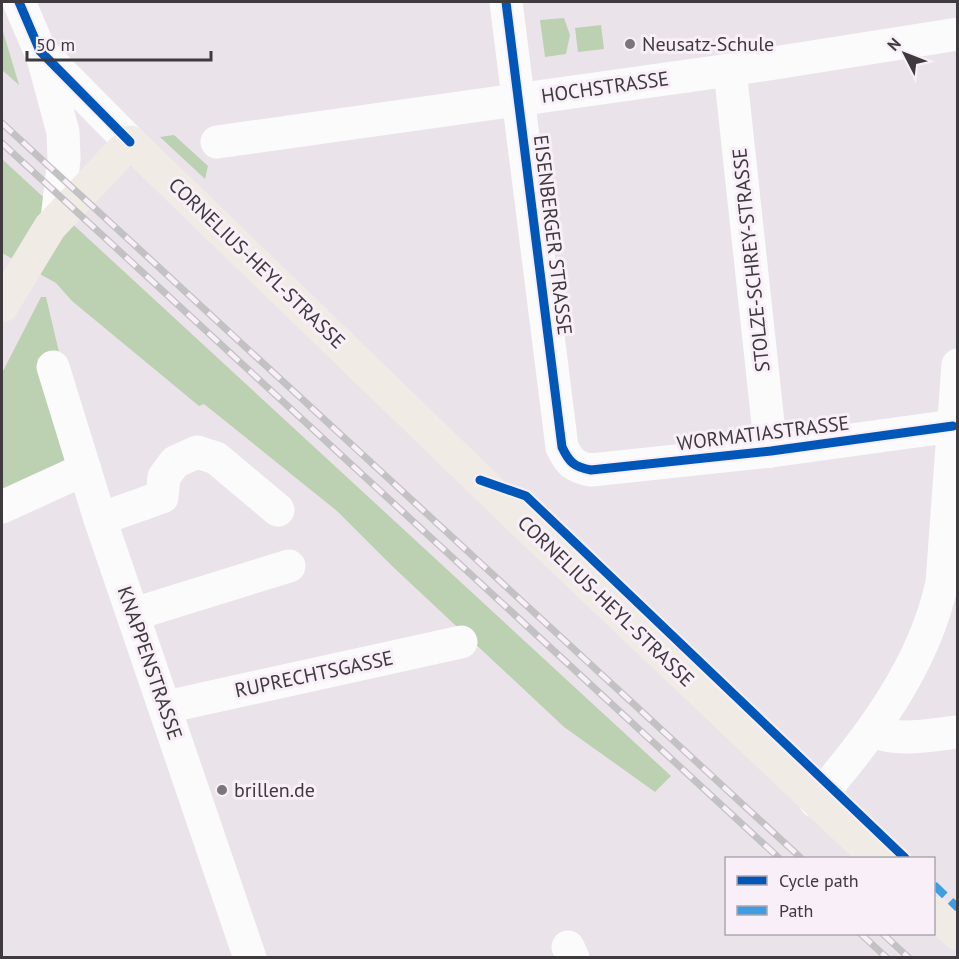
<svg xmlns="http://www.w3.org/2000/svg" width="959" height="959" viewBox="0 0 959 959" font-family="'PT Sans',sans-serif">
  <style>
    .green { fill: #bbd1b1 }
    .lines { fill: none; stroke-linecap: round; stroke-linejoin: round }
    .minor { stroke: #fcfbfc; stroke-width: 33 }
    .major { stroke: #f0ece5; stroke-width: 33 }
    .rail-casing { stroke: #c3c2c3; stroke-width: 7 }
    .rail { stroke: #f9eff9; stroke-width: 4.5; stroke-dasharray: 14; stroke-linecap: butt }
    .quiet { stroke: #3f9ee3; stroke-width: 8; stroke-dasharray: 15 8; stroke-linecap: butt }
    .cycleway-casing { stroke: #f9eff9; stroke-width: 13 }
    .cycleway { stroke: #0057b8; stroke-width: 9 }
    .poi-dot { fill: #7a767a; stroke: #f9eff9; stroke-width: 2 }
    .labels { text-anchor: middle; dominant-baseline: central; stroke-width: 6; stroke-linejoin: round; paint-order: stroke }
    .poi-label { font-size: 20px; fill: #3e3a3e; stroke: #f9eff9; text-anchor: start }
    .street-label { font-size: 20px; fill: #3e3a3e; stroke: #f9eff9 }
  </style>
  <rect width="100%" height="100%" fill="#eae4ea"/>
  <g class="green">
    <path d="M564 18 570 35 566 54 545 57 540 20Z"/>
    <path d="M601 25 604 49 578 52 575 28Z"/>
    <path d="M2 28 19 85 2 70Z"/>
    <path d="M174 135 208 166 205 179 160 137Z"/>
    <path d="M2 159 671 776 655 792 564 727 391 565 337 511 204 404 199 406 72 301 56 283 2 253Z"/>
    <path d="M41 297H46L59 352 38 359 70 455 69 459 2 495V373Z"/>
  </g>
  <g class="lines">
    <g class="minor">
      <path d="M19 2 40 51 130 142"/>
      <path d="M506 2 562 447C569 462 574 467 591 470L771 451 953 426"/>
      <path d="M43 58 63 132 64 159 57 219"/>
      <path d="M730 70 771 451"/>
      <path d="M217 142 730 70 958 34"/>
      <path d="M53 367 100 519 250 958"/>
      <path d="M2 507 85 469"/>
      <path d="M100 519 162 497 164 477 175 462 197 452 216 458 278 510"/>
      <path d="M134 614 289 566"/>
      <path d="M166 707 461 642"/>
      <path d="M872 731C899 742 929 735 958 732"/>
      <path d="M815 801C870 738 924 666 942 583L958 365"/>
      <path d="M568 947 573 958"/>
    </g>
    <g class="major">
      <path d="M2 306 50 227 130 142 522 521 877 858"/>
      <path d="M934 912 958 934"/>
    </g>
    <defs>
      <g id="rail">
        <path d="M2 123 801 858"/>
        <path d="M2 143 779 858"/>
        <path d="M861 934 887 958"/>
        <path d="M883 934 909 958"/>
      </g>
    </defs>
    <use href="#rail" class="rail-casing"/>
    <use href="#rail" class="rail"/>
    <path class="quiet" d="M934 885 958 908"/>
    <defs>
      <g id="cycleway">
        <path d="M19 2 40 51 130 142"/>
        <path d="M506 2 562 447C569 462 574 467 591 470L771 451 953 426"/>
        <path d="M480 480 526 496 905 858"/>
      </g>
    </defs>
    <use href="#cycleway" class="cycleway-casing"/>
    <use href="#cycleway" class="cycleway"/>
  </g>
  <g class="poi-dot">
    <circle cx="630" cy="44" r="6"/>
    <circle cx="222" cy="790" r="6"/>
  </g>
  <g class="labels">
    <g class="poi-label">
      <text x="642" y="44">Neusatz-Schule</text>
      <text x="234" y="790">brillen.de</text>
    </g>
    <g class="street-label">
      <text transform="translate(605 87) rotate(-8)">HOCHSTRASSE</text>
      <text transform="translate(553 235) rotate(83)">EISENBERGER STRASSE</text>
      <text transform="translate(751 260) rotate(-96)">STOLZE-SCHREY-STRASSE</text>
      <text transform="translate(257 263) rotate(44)">CORNELIUS-HEYL-STRASSE</text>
      <text transform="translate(763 433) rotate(-7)">WORMATIASTRASSE</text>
      <text transform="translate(606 601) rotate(44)">CORNELIUS-HEYL-STRASSE</text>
      <text transform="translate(150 663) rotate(71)">KNAPPENSTRASSE</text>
      <text transform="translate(314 674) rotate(-12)">RUPRECHTSGASSE</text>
    </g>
  </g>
  <rect width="959" height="959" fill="none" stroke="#3e3a3e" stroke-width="6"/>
  <rect x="725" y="857" width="210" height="78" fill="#f9eff9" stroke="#aea7ae" stroke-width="1.5"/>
  <rect x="737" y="876" width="30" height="9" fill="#0057b8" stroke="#aea7ae" stroke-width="1.5"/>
  <text x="779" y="887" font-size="18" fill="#3e3a3e">Cycle path</text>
  <rect x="737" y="906" width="30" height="9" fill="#3f9ee3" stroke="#aea7ae" stroke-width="1.5"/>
  <text x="779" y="917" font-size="18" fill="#3e3a3e">Path</text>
  <g transform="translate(905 54) rotate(312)" stroke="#f9eff9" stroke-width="4.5" paint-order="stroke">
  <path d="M0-4.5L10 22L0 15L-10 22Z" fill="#3e3a3e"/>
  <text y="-9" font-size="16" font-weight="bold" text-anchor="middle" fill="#3e3a3e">N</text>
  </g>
  <path d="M27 51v9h184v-9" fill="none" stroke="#3e3a3e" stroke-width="3"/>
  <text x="36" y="51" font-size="18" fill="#3e3a3e" stroke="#f9eff9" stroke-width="4.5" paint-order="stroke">50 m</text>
</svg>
